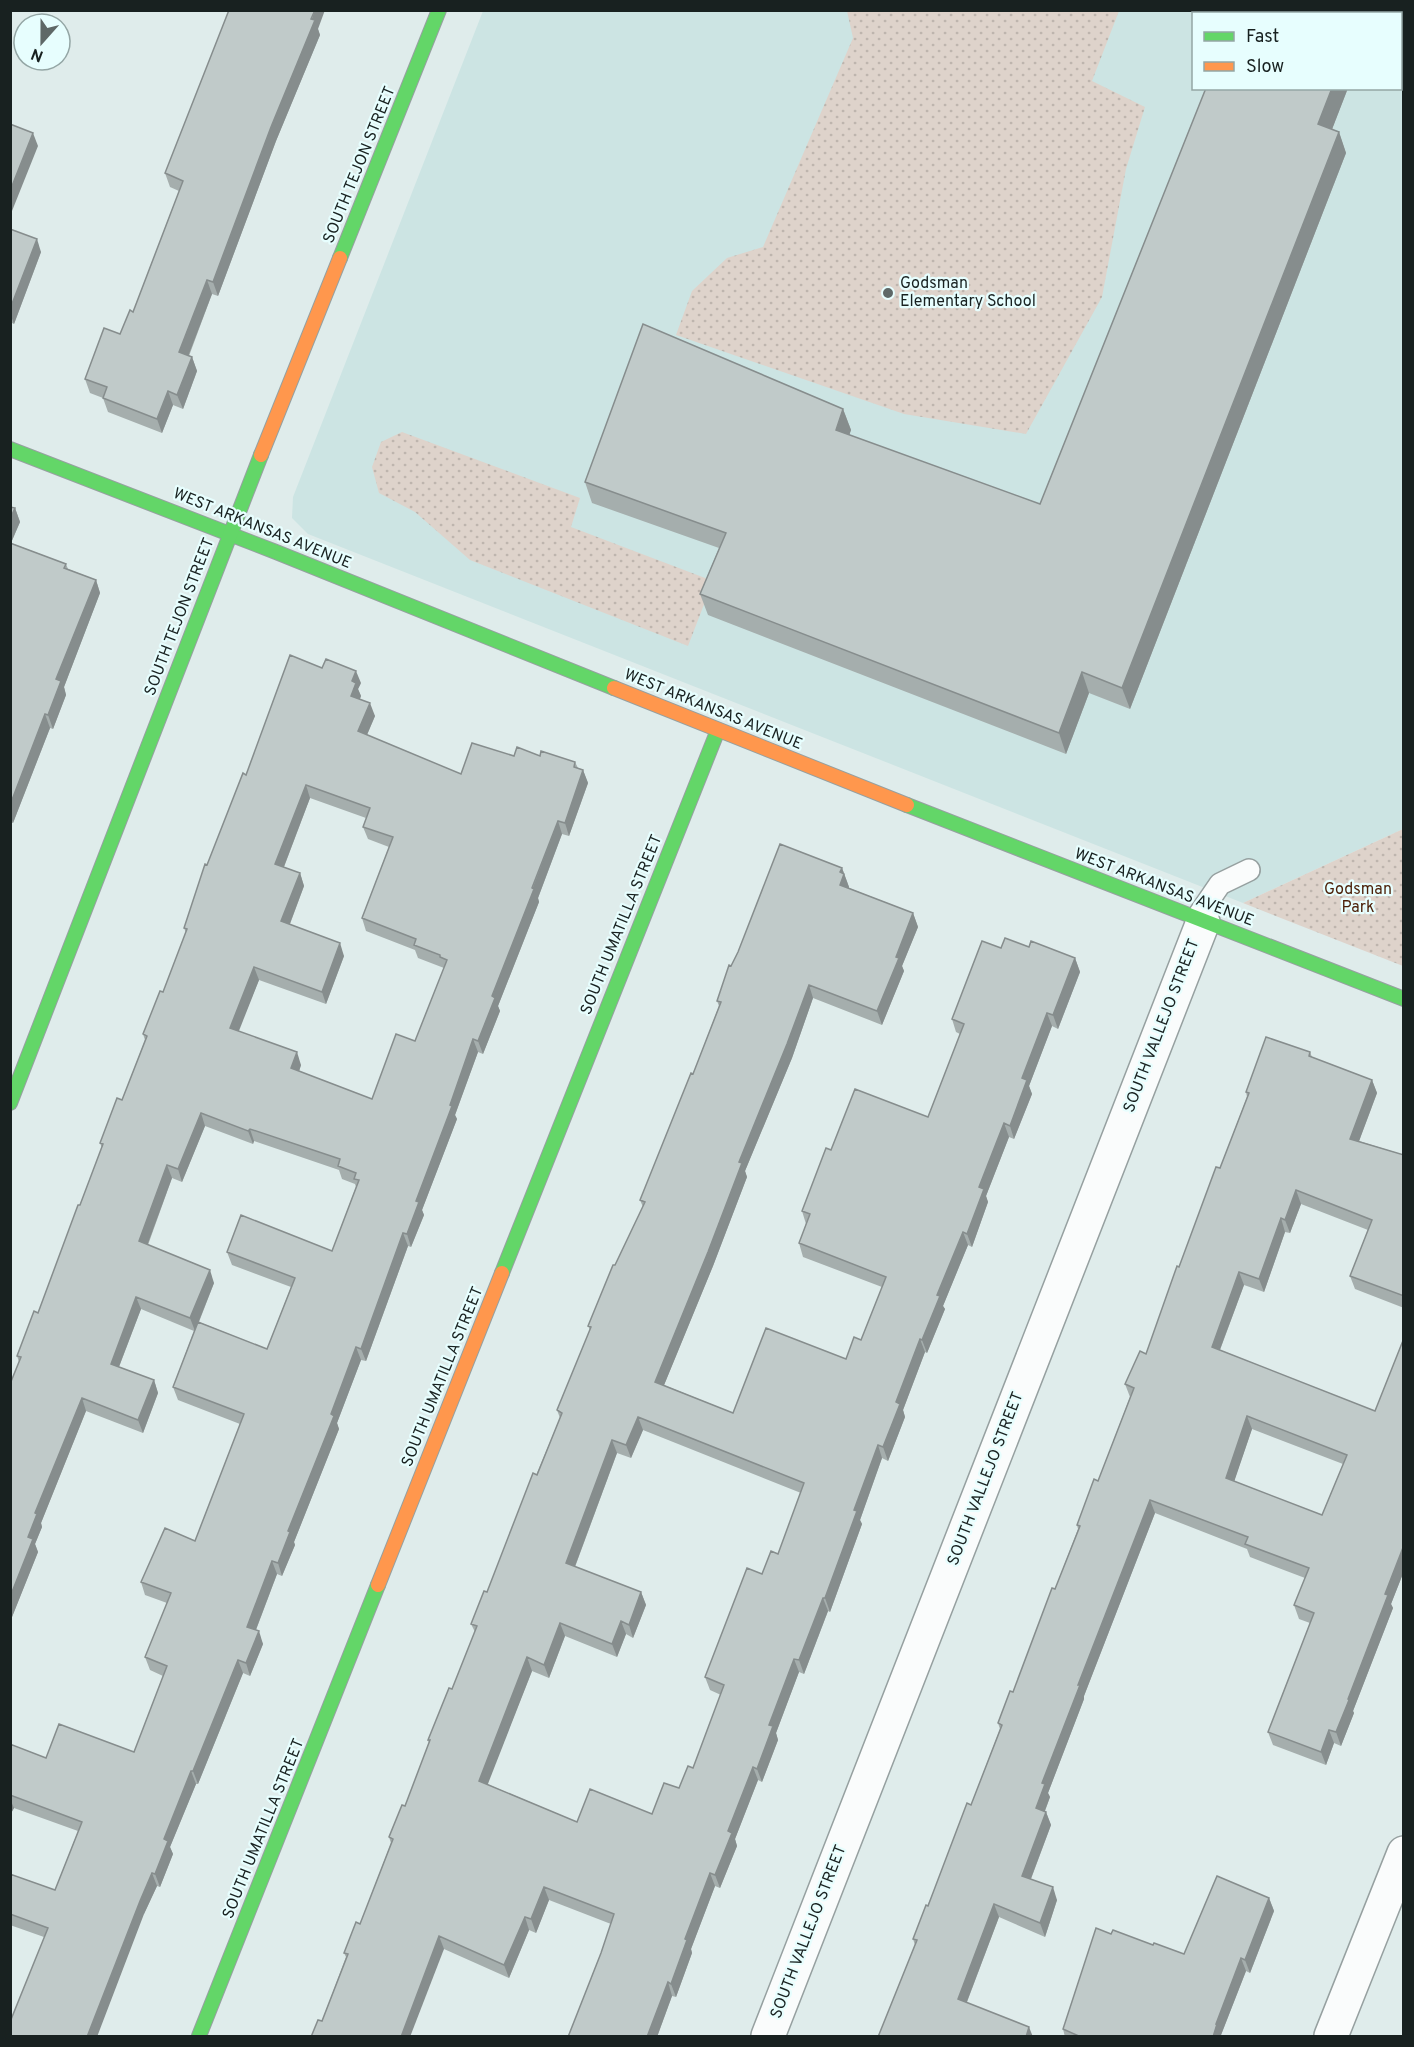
<svg xmlns="http://www.w3.org/2000/svg" width="1414" height="2047" viewBox="0 0 1414 2047" font-family="Overpass,sans-serif">
  <style>
    .built { fill: #cce4e3; fill-rule: evenodd }
    .park { fill: url(#park-dots) }
    .lines { fill: none; stroke-linecap: round; stroke-linejoin: round }
    .lane-casing { stroke: #96a0a0; stroke-width: 24 }
    .street-casing { stroke: #96a0a0; stroke-width: 36 }
    .fast-casing { stroke: #96a0a0; stroke-width: 16 }
    .slow-casing { stroke: #96a0a0; stroke-width: 16 }
    .lane { stroke: #fafcfc; stroke-width: 21 }
    .street { stroke: #fafcfc; stroke-width: 33 }
    .fast { stroke: #63d668; stroke-width: 14 }
    .slow { stroke: #ff974d; stroke-width: 14 }
    .wall { fill: #a5aead; fill-rule: evenodd }
    .shaded-wall { fill: #868d8d }
    .building { fill: #c0cac9; stroke: #868d8d; stroke-width: 1.5; fill-rule: evenodd }
    .poi-dot { fill: #5e6867; stroke: #e7fefe; stroke-width: 2 }
    .labels { text-anchor: middle; dominant-baseline: central; stroke-width: 4.5; stroke-linejoin: round; paint-order: stroke }
    .street-label { font-size: 16px; fill: #182120; stroke: #e7fefe }
    .poi-label { font-size: 16px; fill: #182120; stroke: #e7fefe; text-anchor: start }
    .park-label { font-size: 16px; fill: #4b1f07; stroke: #e7fefe }
  </style>
  <defs>
    <pattern id="park-dots" width="8" height="8" patternUnits="userSpaceOnUse" patternTransform="scale(1.5)"><rect width="8" height="8" fill="#ded3cb"/><path d="M2 2h.1M6 6h.1" fill="none" stroke="#beb5ae" stroke-width="1.8" stroke-linecap="round"/></pattern>
  </defs>
  <rect width="100%" height="100%" fill="#dfeceb"/>
  <path class="built" d="M483 11H1403V829L1243 903 308 534 292 518 293 497ZM1194 14H1400V88H1194Z"/>
  <g class="park">
    <path d="M847 11H1119L1092 81 1145 107 1126 169 1102 297 1026 434 904 414 676 335 692 291 727 258 763 247 853 38Z"/>
    <path d="M402 432 580 498 571 527 713 581 688 646 470 560 415 512 379 493 372 467 381 442Z"/>
    <path d="M1403 829V966L1243 903Z"/>
  </g>
  <g class="lines">
    <defs>
      <path id="lane" d="M1196 919 1220 884 1249 870"/>
      <g id="street">
        <path d="M768 2036 1203 922"/>
        <path d="M1331 2036 1404 1853"/>
      </g>
      <g id="fast">
        <path d="M340 258 439 10"/>
        <path d="M10 449 276 552 614 688"/>
        <path d="M907 805 1404 999"/>
        <path d="M10 1103 261 455"/>
        <path d="M502 1273 718 730"/>
        <path d="M199 2036 378 1585"/>
      </g>
      <g id="slow">
        <path d="M261 455 340 258"/>
        <path d="M614 688 907 805"/>
        <path d="M378 1585 502 1273"/>
      </g>
    </defs>
    <use href="#lane" class="lane-casing"/>
    <use href="#street" class="street-casing"/>
    <use href="#fast" class="fast-casing"/>
    <use href="#slow" class="slow-casing"/>
    <use href="#lane" class="lane"/>
    <use href="#street" class="street"/>
    <use href="#fast" class="fast"/>
    <use href="#slow" class="slow"/>
  </g>
  <g class="wall">
    <path d="M318 29 320 35 276 141 218 296 212 294 189 356 192 357 197 371 183 409 173 405 162 433 108 412 103 398 90 393 85 379 120 334 133 312 179 191 170 187 165 173Z"/>
    <path d="M1206 88H1348L1332 129 1339 132 1346 153 1130 709 1089 693 1066 754 708 615 700 594 719 548 592 503 585 482 843 409 851 430 849 435 1040 504Z"/>
    <path d="M10 229 41 252 14 324 10 322Z"/>
    <path d="M10 507 15 508 20 522 11 543 66 564 68 569 96 580 100 593 64 687 66 695 53 729 50 728 13 823 10 822Z"/>
    <path d="M361 683 358 689 361 696 360 699 375 716 367 735 461 774 514 756H540L575 762 578 768 583 770 588 783 569 836 562 834 538 898 539 902 498 1006 500 1011 483 1054 478 1052 455 1115 457 1119 422 1210 424 1215 411 1247 408 1246 366 1361 361 1360 337 1423 339 1429 294 1542 295 1545 282 1576 277 1574 256 1630 263 1644 250 1676 243 1673 198 1784H196L170 1847 173 1854 160 1887 157 1886 144 1914 44 1937 10 1925V1874L55 1890 78 1831 14 1808 10 1815V1744L46 1758 134 1752 163 1676 150 1670 145 1657 167 1603 145 1595 141 1582 195 1541 240 1424 178 1400 173 1387 194 1331 141 1309 119 1367 154 1380 158 1393 143 1433 86 1411 41 1523 42 1527 35 1544 38 1552 10 1622 19 1362 17 1356 38 1313 102 1148 100 1143 122 1100 145 1040 143 1034 163 992 186 933 184 928 207 865 246 775ZM310 798 366 818 363 827 368 839 389 847 362 918 366 931 415 950 418 958 444 968 415 1041 372 1099 299 1071 301 1065 238 1031 259 980 326 1004 344 956 290 924 304 886 300 873 284 867ZM205 1126 253 1144 254 1141 339 1170 342 1179 355 1184 356 1187 332 1251 227 1252 232 1265 291 1287 267 1349 199 1322 214 1283 148 1245 172 1178 182 1182Z"/>
    <path d="M842 868 849 887V888L913 913 918 927 902 966 904 971 882 1025 813 998 792 1058 745 1171 747 1177 713 1266 664 1385 733 1413 846 1359 861 1340 882 1287 803 1257 799 1243 806 1224 802 1211 831 1150 928 1117 960 1034 956 1032 952 1019 1001 948 1029 947 1075 958 1080 972 1058 1029 1052 1026 1029 1086 1032 1094 1014 1139 1009 1137 986 1196 988 1202 972 1247 968 1245 943 1306 945 1309 927 1353 925 1352 903 1410 905 1417 888 1461 882 1458 860 1520 862 1524 830 1612 828 1611 804 1674 799 1672 776 1733 778 1740 762 1782 758 1780 735 1839 737 1846 720 1888 715 1886 691 1949 692 1953 676 1997 672 1996 657 2037H568L601 1953 611 1924 549 1900 536 1933 529 1930 509 1978 444 1949 322 2021 346 1957 344 1953 360 1924 391 1843 389 1837 405 1806 429 1743 428 1740 452 1689 475 1632 471 1624 487 1592 560 1418 557 1410 590 1330 588 1326 615 1265 643 1207 640 1200 693 1074 719 1006 717 1001 731 966ZM643 1430 801 1493 778 1554 762 1574 705 1677 710 1690 721 1695 693 1768 679 1788 652 1814 577 1822 487 1784 532 1671 549 1678 565 1636 617 1657 626 1634 633 1638 646 1605 641 1592 575 1567 617 1453 631 1458Z"/>
    <path d="M1310 1052 1312 1057 1372 1080 1377 1093 1359 1141 1404 1155V1308L1355 1289 1350 1276 1368 1230 1301 1204 1290 1233 1285 1232 1264 1292 1244 1285 1220 1350 1375 1411 1404 1338V1571L1391 1604 1393 1608 1353 1711 1354 1713 1341 1746 1334 1743 1326 1765 1273 1745 1268 1732 1310 1623 1299 1619 1294 1605 1305 1578 1250 1557 1247 1549 1155 1513 1084 1696V1699L1048 1793 1050 1797 1045 1811 1046 1812 1051 1825 1031 1879 1057 1900 1045 1937 999 1917 967 2002 878 2037 915 1945 913 1939 971 1805 1000 1729 998 1723 1013 1692 1055 1589 1078 1529 1077 1525 1098 1481 1130 1397 1125 1384 1146 1354 1179 1267 1220 1168 1247 1097 1246 1092ZM1252 1429 1343 1464 1322 1515 1234 1481Z"/>
    <path d="M1269 1898 1274 1911 1250 1973 1246 1971 1221 2035 1222 2037H1065L1063 2029 1111 1934 1184 1954Z"/>
  </g>
  <g class="shaded-wall">
    <path d="M315 10H325L318 29 320 35 276 141 218 296 213 282Z"/>
    <path d="M1332 88H1348L1326 145 1318 124Z"/>
    <path d="M1339 132 1346 153 1130 709 1122 688Z"/>
    <path d="M33 133 38 146 10 216V191Z"/>
    <path d="M37 239 41 252 14 324 10 313V309Z"/>
    <path d="M207 280 212 294 184 367 179 352Z"/>
    <path d="M192 357 197 371 183 409 177 395Z"/>
    <path d="M168 391 173 405 162 433 157 419Z"/>
    <path d="M843 409 851 430 844 451 836 430Z"/>
    <path d="M15 508 20 522 10 545V519Z"/>
    <path d="M96 580 100 593 64 687 66 695 53 729 48 715 56 679Z"/>
    <path d="M356 671 361 683 358 689 361 696 356 708 351 696 352 681Z"/>
    <path d="M1082 672 1089 693 1066 754 1059 733Z"/>
    <path d="M370 703 375 716 363 744 358 731Z"/>
    <path d="M45 714 50 728 13 823 10 815V805Z"/>
    <path d="M583 770 588 783 569 836 565 823Z"/>
    <path d="M306 785 310 798 280 877 275 864Z"/>
    <path d="M558 821 562 834 538 898 539 902 498 1006 500 1011 483 1054 478 1041 492 996Z"/>
    <path d="M842 868 849 887 845 898 840 885V872Z"/>
    <path d="M300 873 304 886 286 934 281 921Z"/>
    <path d="M913 913 918 927 902 966 904 971 882 1025 877 1011 896 957Z"/>
    <path d="M340 943 344 956 326 1004 322 992Z"/>
    <path d="M1075 958 1080 972 1058 1029 1053 1015Z"/>
    <path d="M254 967 259 980 235 1041 230 1028Z"/>
    <path d="M809 985 813 998 792 1058 745 1171 747 1177 713 1266 660 1395 655 1382 739 1162Z"/>
    <path d="M1047 1013 1052 1026 1029 1086 1032 1094 1014 1139 1010 1126 1022 1078Z"/>
    <path d="M473 1039 478 1052 455 1115 457 1119 422 1210 424 1215 411 1247 407 1234 416 1201Z"/>
    <path d="M297 1052 301 1065 296 1081 291 1068Z"/>
    <path d="M1372 1080 1377 1093 1355 1152 1350 1139Z"/>
    <path d="M201 1113 205 1126 182 1182 178 1169Z"/>
    <path d="M1004 1123 1009 1137 986 1196 988 1202 972 1247 967 1234 979 1187Z"/>
    <path d="M250 1129 254 1141 253 1144 248 1131Z"/>
    <path d="M167 1165 172 1178 144 1254 139 1241Z"/>
    <path d="M1296 1190 1301 1204 1290 1233 1285 1220Z"/>
    <path d="M1281 1218 1285 1232 1264 1292 1259 1279Z"/>
    <path d="M963 1232 968 1245 943 1306 945 1309 927 1353 922 1340 937 1295Z"/>
    <path d="M403 1233 408 1246 366 1361 361 1349Z"/>
    <path d="M210 1270 214 1283 195 1331 190 1318Z"/>
    <path d="M1239 1272 1244 1285 1216 1360 1212 1347Z"/>
    <path d="M136 1297 141 1309 115 1377 111 1364Z"/>
    <path d="M920 1339 925 1352 903 1410 905 1417 888 1461 883 1447 896 1402Z"/>
    <path d="M356 1347 361 1360 337 1423 339 1429 294 1542 295 1545 282 1576 278 1563 288 1531 331 1414Z"/>
    <path d="M154 1380 158 1393 143 1433 138 1420Z"/>
    <path d="M82 1398 86 1411 41 1523 42 1527 35 1544 38 1552 10 1622V1597L35 1513Z"/>
    <path d="M1247 1416 1252 1429 1231 1491 1226 1478Z"/>
    <path d="M638 1417 643 1430 631 1458 626 1445Z"/>
    <path d="M612 1440 617 1453 571 1577 566 1563Z"/>
    <path d="M878 1445 882 1458 860 1520 862 1524 830 1612 825 1598 854 1510Z"/>
    <path d="M1150 1500 1155 1513 1084 1696V1699L1048 1793 1050 1797 1041 1821 1036 1808 1042 1783 1078 1685Z"/>
    <path d="M1404 1545V1571L1391 1604 1393 1608 1353 1711 1354 1713 1341 1746 1336 1732 1385 1594Z"/>
    <path d="M272 1561 277 1574 252 1640 247 1627Z"/>
    <path d="M641 1592 646 1605 633 1638 629 1625Z"/>
    <path d="M823 1598 828 1611 804 1674 799 1660Z"/>
    <path d="M621 1621 626 1634 617 1657 612 1644Z"/>
    <path d="M560 1623 565 1636 549 1678 544 1665Z"/>
    <path d="M259 1631 263 1644 250 1676 246 1663Z"/>
    <path d="M527 1657 532 1671 484 1794 479 1781Z"/>
    <path d="M794 1659 799 1672 776 1733 778 1740 762 1782 757 1769 769 1725Z"/>
    <path d="M238 1660 243 1673 198 1784 193 1771Z"/>
    <path d="M1329 1730 1334 1743 1326 1765 1321 1752Z"/>
    <path d="M753 1767 758 1780 735 1839 737 1846 720 1888 715 1875 728 1831Z"/>
    <path d="M191 1771 196 1784 170 1847 173 1854 160 1887 155 1874 164 1839Z"/>
    <path d="M10 1799 14 1808 10 1815Z"/>
    <path d="M1046 1812 1051 1825 1027 1889 1022 1876Z"/>
    <path d="M152 1873 157 1886 144 1914 97 2037H87L140 1901Z"/>
    <path d="M710 1873 715 1886 691 1949 692 1953 676 1997 671 1984 685 1939Z"/>
    <path d="M544 1887 549 1900 536 1933 531 1919Z"/>
    <path d="M1053 1887 1057 1900 1045 1937 1040 1923Z"/>
    <path d="M1269 1898 1274 1911 1250 1973 1245 1960Z"/>
    <path d="M994 1904 999 1917 963 2012 958 1999Z"/>
    <path d="M525 1917 529 1930 509 1978 504 1965Z"/>
    <path d="M439 1936 444 1949 410 2037H401Z"/>
    <path d="M1241 1958 1246 1971 1221 2035 1222 2037H1213L1216 2024Z"/>
    <path d="M668 1982 672 1996 657 2037H647Z"/>
    <path d="M1029 2027 1033 2037H1026Z"/>
  </g>
  <g class="building">
    <path d="M229 10H315L311 19 315 20 271 127 213 282 207 280 179 352 192 357 177 395 168 391 157 419 103 398 107 387 85 379 104 328 120 334 130 310 133 312 183 181 165 173Z"/>
    <path d="M1237 10H1322L1330 14H1236Z"/>
    <path d="M1206 88H1332L1318 124 1339 132 1122 688 1082 672 1059 733 700 594 726 533 585 482 643 324 843 409 836 430 1040 504Z"/>
    <path d="M10 124 33 133 10 191Z"/>
    <path d="M10 229 37 239 10 309Z"/>
    <path d="M10 507 15 508 10 519Z"/>
    <path d="M10 543 66 564 64 568 96 580 56 679 61 681 48 715 45 714 10 805Z"/>
    <path d="M290 655 322 668 326 659 356 671 352 681 356 683 351 696 370 703 358 731 461 774 472 743 514 756 517 747 540 756 541 751 575 762 574 767 583 770 565 823 558 821 532 888 534 889 492 996 495 998 478 1041 473 1039 450 1105 452 1106 416 1201 419 1202 407 1234 403 1233 361 1349 356 1347 331 1414 334 1416 288 1531 290 1532 278 1563 272 1561 247 1627 259 1631 246 1663 238 1660 193 1771H191L164 1839 168 1841 155 1874 152 1873 140 1901 87 2037H10V2022L48 1928 10 1914V1874L55 1890 82 1822 10 1795V1744L46 1758 59 1724 134 1752 167 1666 145 1657 171 1593 141 1582 165 1528 195 1541 244 1414 173 1387 198 1322 267 1349 295 1278 227 1252 241 1215 332 1251 359 1180 354 1179 356 1173 338 1166 340 1159 250 1129 248 1131 201 1113 178 1169 167 1165 139 1241 210 1270 190 1318 136 1297 111 1364 154 1380 138 1420 82 1398 35 1513 37 1514 28 1537 33 1539 10 1597V1384L21 1357 17 1356 34 1311 38 1313 78 1205H80L103 1144 100 1143 117 1098 122 1100 147 1036 143 1034 160 991 163 992 187 929 184 928 205 864 207 865 243 773 246 775ZM306 785 370 808 363 827 393 837 362 918 416 939 414 945 440 955V957L447 960 415 1041 396 1034 372 1099 291 1068 297 1052 230 1028 254 967 322 992 340 943 281 921 300 873 275 864Z"/>
    <path d="M780 844 842 868 840 872 844 874 840 885 913 913 896 957 899 958 877 1011 809 985 787 1044 739 1162 742 1163 708 1252 655 1382 733 1413 766 1328 846 1359 854 1337 861 1340 886 1277 799 1243 810 1214 802 1211 826 1148 831 1150 855 1089 928 1117 964 1024 952 1019 982 941 1001 948 1005 938 1029 947 1031 941 1075 958 1053 1015 1047 1013 1022 1078 1027 1080 1010 1126 1004 1123 979 1187 984 1189 967 1234 963 1232 937 1295 940 1296 922 1340 920 1339 896 1402 900 1404 883 1447 878 1445 854 1510 857 1511 825 1598H823L799 1660 794 1659 769 1725 773 1726 757 1769 753 1767 728 1831 732 1833 715 1875 710 1873 685 1939 687 1940 671 1984 668 1982 647 2037H568L601 1953 614 1914 544 1887 531 1919 525 1917 504 1965 439 1936 401 2037H311L318 2020 322 2021 348 1954 344 1953 356 1922 360 1924 393 1839 389 1837 402 1805 405 1806 430 1740H428L449 1688 452 1689 477 1626 471 1624 484 1591 487 1592 533 1473 537 1475 562 1413 557 1410 591 1327 588 1326 613 1265H615L645 1202 640 1200 691 1073 693 1074 721 1002 717 1001 729 965 731 966 738 952ZM638 1417 804 1483 778 1554 771 1551 762 1574 747 1568 705 1677 724 1685 693 1768 688 1766 679 1788 664 1783 652 1814 590 1789 577 1822 479 1781 527 1657 544 1665 560 1623 612 1644 621 1621 629 1625 641 1592 566 1563 612 1440 626 1445Z"/>
    <path d="M1266 1037 1310 1052 1309 1056 1372 1080 1350 1139 1404 1155V1296L1350 1276 1372 1220 1296 1190 1285 1220 1281 1218 1259 1279 1239 1272 1212 1347 1375 1411 1404 1338V1545L1385 1594 1388 1595 1348 1699 1349 1700 1336 1732 1329 1730 1321 1752 1268 1732 1314 1613 1294 1605 1309 1568 1245 1544 1248 1537 1150 1500 1078 1685H1080L1042 1783 1045 1784 1036 1808 1046 1812 1022 1876 1053 1887 1040 1923 994 1904 958 1999 1029 2027 1026 2037H878L917 1940 913 1939 926 1905 928 1906 967 1803 971 1805 1002 1725 998 1723 1010 1691 1013 1692 1052 1588 1055 1589 1080 1526 1077 1525 1094 1479 1098 1481 1134 1388 1125 1384 1140 1351 1146 1354 1177 1266 1179 1267 1216 1167 1220 1168 1249 1093 1246 1092ZM1247 1416 1347 1455 1322 1515 1226 1478Z"/>
    <path d="M1217 1876 1269 1898 1245 1960 1241 1958 1216 2024H1217L1213 2037H1081L1063 2029 1096 1928 1111 1934 1113 1930 1153 1945 1154 1943 1184 1954Z"/>
  </g>
  <circle class="poi-dot" cx="888" cy="293" r="6"/>
  <g class="labels">
    <g class="street-label">
      <text transform="translate(360 165) rotate(-68)">SOUTH TEJON STREET</text>
      <text transform="translate(262 529) rotate(22)">WEST ARKANSAS AVENUE</text>
      <text transform="translate(180 617) rotate(-69)">SOUTH TEJON STREET</text>
      <text transform="translate(713 710) rotate(22)">WEST ARKANSAS AVENUE</text>
      <text transform="translate(1164 888) rotate(21)">WEST ARKANSAS AVENUE</text>
      <text transform="translate(622 925) rotate(-68)">SOUTH UMATILLA STREET</text>
      <text transform="translate(1162 1026) rotate(-69)">SOUTH VALLEJO STREET</text>
      <text transform="translate(443 1377) rotate(-68)">SOUTH UMATILLA STREET</text>
      <text transform="translate(986 1479) rotate(-69)">SOUTH VALLEJO STREET</text>
      <text transform="translate(264 1829) rotate(-68)">SOUTH UMATILLA STREET</text>
      <text transform="translate(809 1932) rotate(-69)">SOUTH VALLEJO STREET</text>
    </g>
    <g class="poi-label">
      <text x="900" y="284">Godsman<tspan x="900" dy="18">Elementary School</tspan></text>
    </g>
    <g class="park-label">
      <text x="1358" y="890">Godsman<tspan x="1358" dy="18">Park</tspan></text>
    </g>
  </g>
  <rect width="1414" height="2047" fill="none" stroke="#182120" stroke-width="24"/>
  <rect x="1192" y="12" width="210" height="78" fill="#e7fefe" stroke="#94a6a5" stroke-width="1.5"/>
  <rect x="1204" y="32" width="30" height="9" fill="#63d668" stroke="#94a6a5" stroke-width="1.5"/>
  <text x="1246" y="42" font-size="18" fill="#182120">Fast</text>
  <rect x="1204" y="62" width="30" height="9" fill="#ff974d" stroke="#94a6a5" stroke-width="1.5"/>
  <text x="1246" y="72" font-size="18" fill="#182120">Slow</text>
  <g transform="translate(42 42) rotate(201)"><circle r="28" fill="#e7fefe" stroke="#94a6a5" stroke-width="1.5"/>
  <path d="M0-4.5L10 22L0 15L-10 22Z" fill="#5e6867"/>
  <text y="-9" font-size="16" font-weight="bold" text-anchor="middle" fill="#182120">N</text>
  </g>
</svg>
